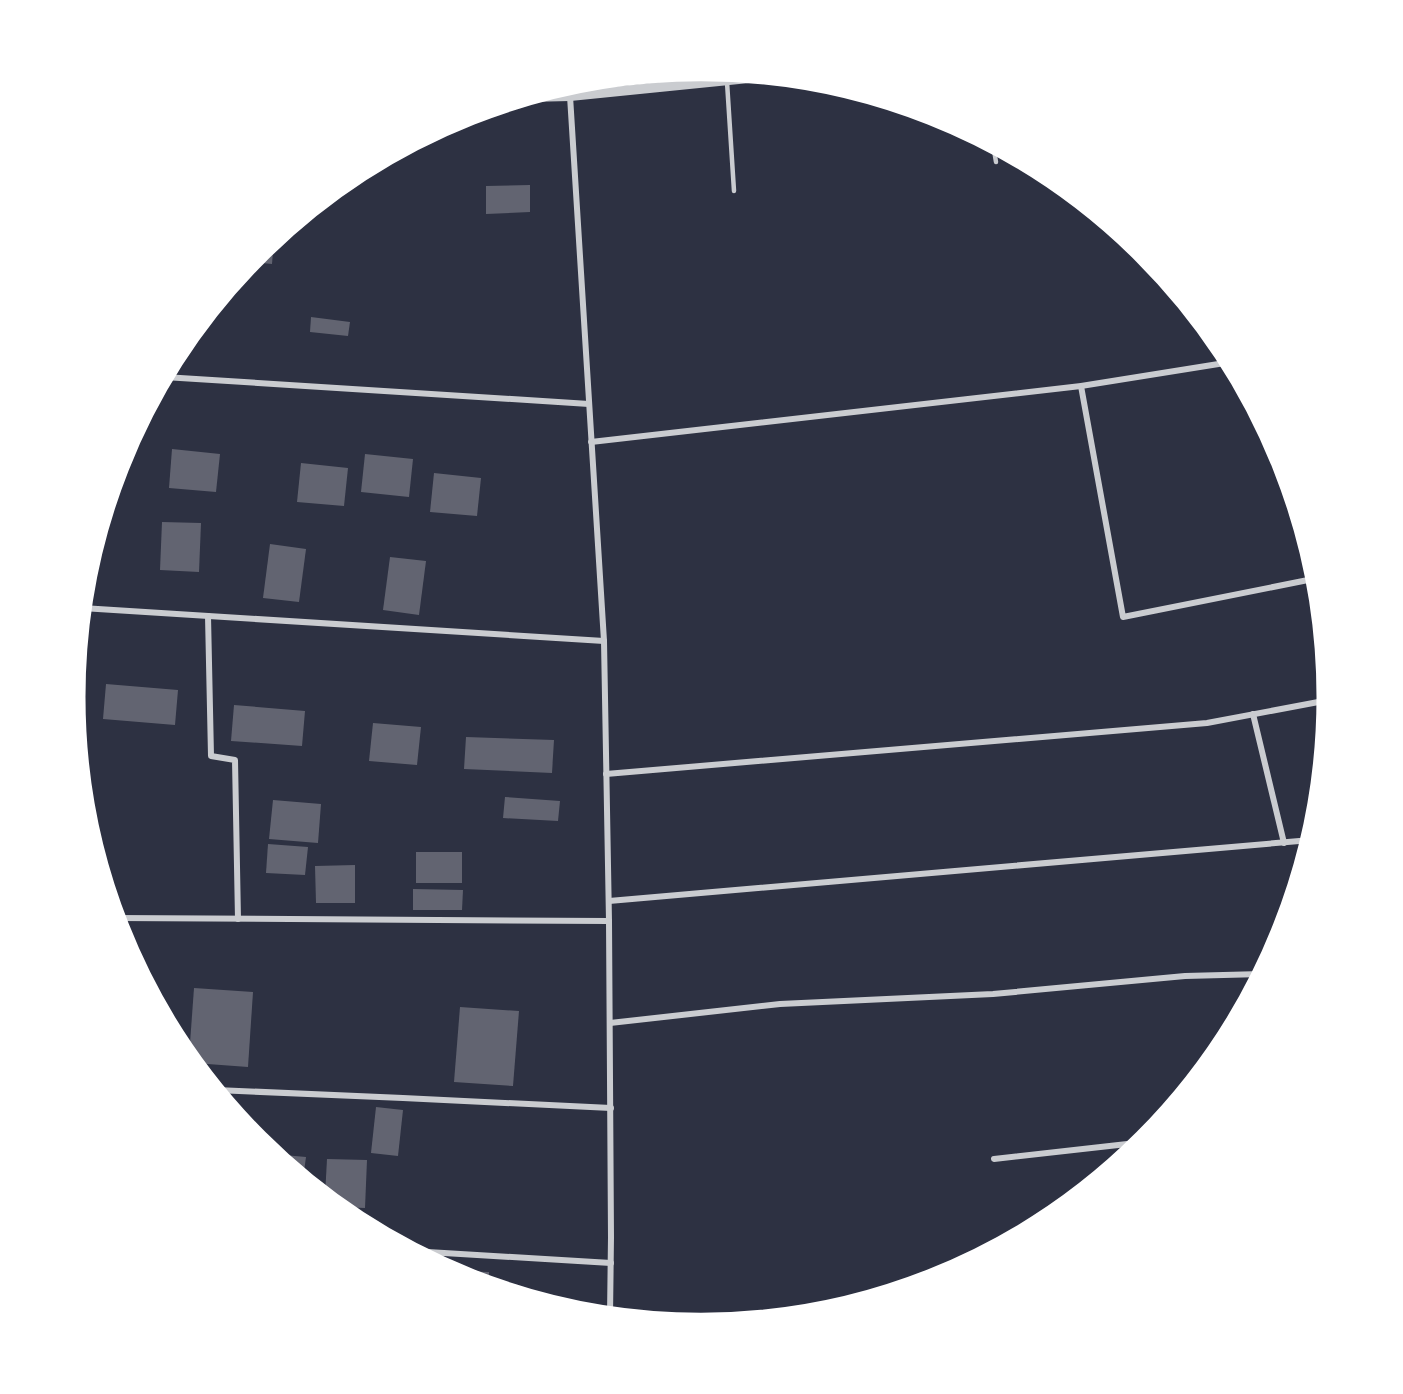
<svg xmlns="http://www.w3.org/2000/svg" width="1403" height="1394" viewBox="0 0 1403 1394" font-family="Helvetica,sans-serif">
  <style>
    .building { fill: #626471 }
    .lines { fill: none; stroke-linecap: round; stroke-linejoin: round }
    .service { stroke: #caccd0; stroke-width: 4.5 }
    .minor { stroke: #caccd0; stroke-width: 6 }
    .tertiary { stroke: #caccd0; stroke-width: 10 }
    .rim { fill: none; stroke: #fff; stroke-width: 3 }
  </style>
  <rect width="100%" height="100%" fill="#2d3142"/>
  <g class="building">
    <path d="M530 185V212L486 214V186Z"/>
    <path d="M274 239 272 264 250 262 258 253Z"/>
    <path d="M311 317 350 322 348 336 310 332Z"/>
    <path d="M172 449 220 454 216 492 169 488Z"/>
    <path d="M365 454 413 459 409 497 361 492Z"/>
    <path d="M301 463 348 468 344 506 297 502Z"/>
    <path d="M434 473 481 478 477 516 430 512Z"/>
    <path d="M162 522 201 523 199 572 160 570Z"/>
    <path d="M270 544 306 549 299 602 263 598Z"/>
    <path d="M390 557 426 561 419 615 383 610Z"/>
    <path d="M106 684 178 690 175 725 103 719Z"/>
    <path d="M234 705 305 711 302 746 231 741Z"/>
    <path d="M373 723 421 727 417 765 369 761Z"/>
    <path d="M466 737 554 740 552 773 464 769Z"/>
    <path d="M505 797 560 801 558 821 503 818Z"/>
    <path d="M273 800 321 804 318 843 269 839Z"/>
    <path d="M268 844 308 847 305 875 266 873Z"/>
    <rect x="416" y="852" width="46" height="31"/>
    <path d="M355 865V903H316L315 866Z"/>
    <path d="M413 889 463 890 462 910H413Z"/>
    <path d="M194 988 253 992 248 1067 194 1063 189 1057Z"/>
    <path d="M460 1007 519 1011 513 1086 454 1082Z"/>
    <path d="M376 1107 403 1110 398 1156 371 1153Z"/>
    <path d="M273 1154 306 1157 303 1179Z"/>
    <path d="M327 1159 367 1160 365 1208 338 1207 325 1196Z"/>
    <path d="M450 1271 489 1272V1286L461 1277Z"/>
  </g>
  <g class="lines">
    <g class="service">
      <path d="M727 82 734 191"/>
      <path d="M993 144 996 162"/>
    </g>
    <g class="minor">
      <path d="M570 96 604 641 609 921 611 1237 610 1316"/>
      <path d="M164 377 589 404"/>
      <path d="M1081 386 1123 617 1318 578"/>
      <path d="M591 442 1081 386 1231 362"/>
      <path d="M82 608 604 641"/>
      <path d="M208 616 211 756 235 760 238 919"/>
      <path d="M1253 714 1284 843"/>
      <path d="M606 774 1207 723 1329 700"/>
      <path d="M85 815H91"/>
      <path d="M609 901 1311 840"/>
      <path d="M115 918 609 921"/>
      <path d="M610 1023 780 1004 993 994 1185 976 1262 974"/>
      <path d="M216 1090 403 1098 611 1108"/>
      <path d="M994 1159 1145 1142"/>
      <path d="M411 1251 611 1263"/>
    </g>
    <path class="tertiary" d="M527 97 570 96 768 76"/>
  </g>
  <path d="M0 0H1403V1394H0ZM84 697a617 617 0 1 1 1234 0a617 617 0 1 1-1234 0Z" fill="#fff" fill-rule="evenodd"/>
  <path class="rim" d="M84 697a617 617 0 1 1 1234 0a617 617 0 1 1-1234 0Z"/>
</svg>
